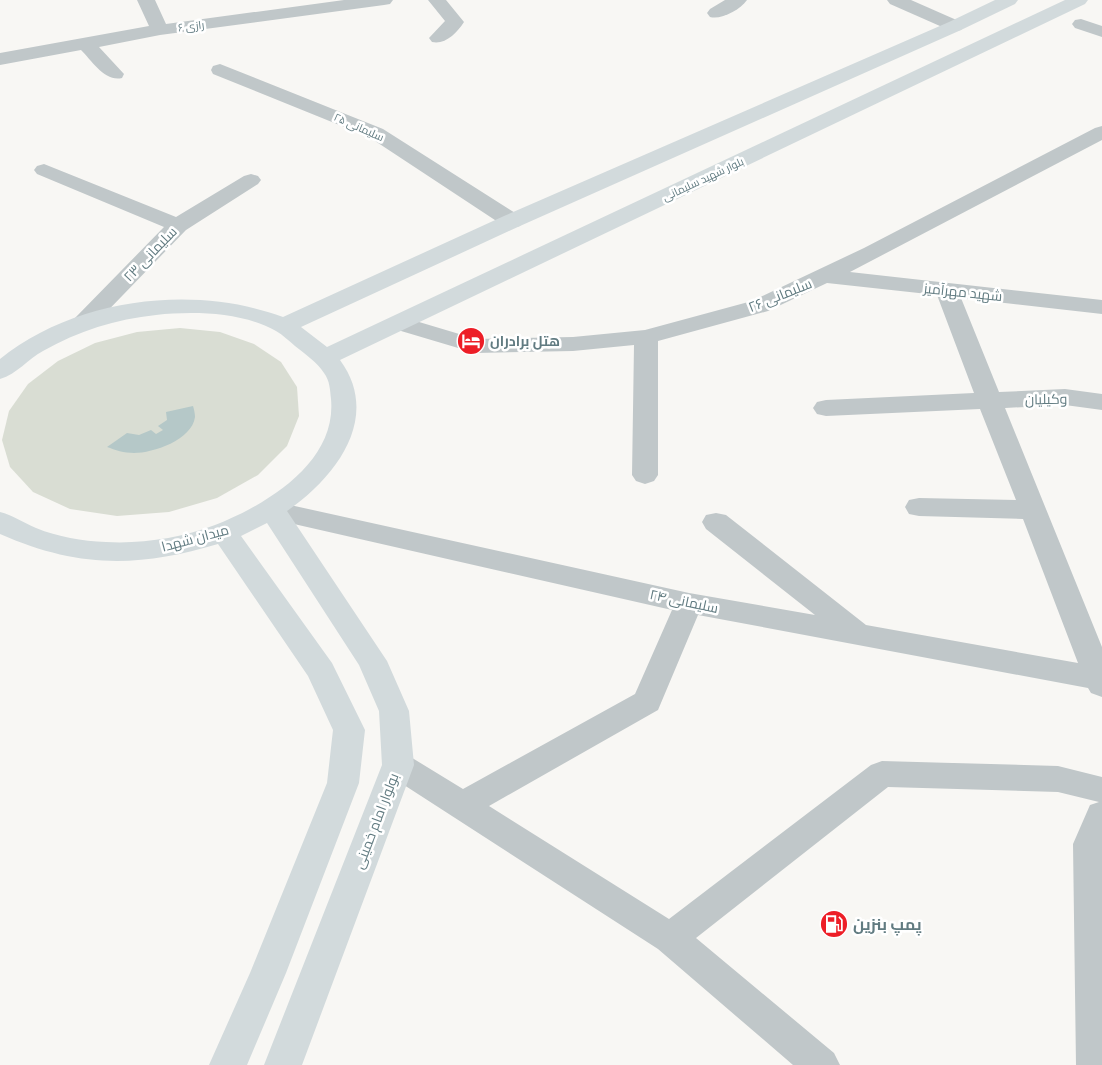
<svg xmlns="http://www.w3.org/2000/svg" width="1102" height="1065" viewBox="0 0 1102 1065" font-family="'Archivo Narrow',Cairo,sans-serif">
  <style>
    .green { fill: #d9ddd3 }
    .water { fill: #b5c8c8 }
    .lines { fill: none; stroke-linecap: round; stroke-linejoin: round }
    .minor { fill: #c0c7c9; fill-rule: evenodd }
    .major { fill: #d2dadc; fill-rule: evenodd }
    .labels { text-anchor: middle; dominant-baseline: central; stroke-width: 5; stroke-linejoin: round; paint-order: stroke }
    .far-street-label { font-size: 11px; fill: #617b81; stroke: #fff }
    .street-label { font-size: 14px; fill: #617b81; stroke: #fff }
    .poi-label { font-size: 14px; font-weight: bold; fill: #617b81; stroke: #fff; text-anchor: start }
    .near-poi-label { font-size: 16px; font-weight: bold; fill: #617b81; stroke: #fff; text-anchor: start }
  </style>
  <rect width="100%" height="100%" fill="#f8f7f4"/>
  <path class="green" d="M180 328 220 332 254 344 281 362 297 387 299 416 287 446 258 475 217 498 169 512 117 516 70 509 33 492 10 467 2 440 9 411 28 384 58 361 95 343 137 332Z"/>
  <path class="water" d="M193 406C194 409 195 414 195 417 192 440 153 453 134 453 124 453 115 450 107 447L127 433 139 435 151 430 156 434 163 430 158 426 167 420 166 412Z"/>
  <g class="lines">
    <g class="minor">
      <path d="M137 0H155L166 24 344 0H393L390 4 384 5 160 35 99 47 124 74 122 78C105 82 92 61 81 50L0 65V53L149 26Z"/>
      <path d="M428 0H446L464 22C457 33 445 45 432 42L429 38 445 21Z"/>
      <path d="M725 0H747C740 10 721 20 710 17L707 13 710 9Z"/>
      <path d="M887 0H911L961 22 964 26 961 30 955 31 949 30 890 4Z"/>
      <path d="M1081 19 1102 26V37L1075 28 1072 24 1075 20Z"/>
      <path d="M220 64 383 129 520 216 523 221 520 226 512 228 504 226 369 137 213 74 211 70 213 66Z"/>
      <path d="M1102 126V140L850 272 1102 300V314L961 298 999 392 1065 389 1102 394V410L1065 405 1005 408 1102 647V697L1091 693 1088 688 698 615 658 710 489 806 669 919 871 765 882 761 1058 766 1102 777V1065H1076L1073 844 1090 805 1099 802 1058 792 888 787 696 938 834 1053 840 1065H793L658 949 387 774 382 765 387 756 398 752 409 756 463 789 635 694 672 610 272 519 262 517 258 510 262 503 272 501 689 593 815 615 706 529 702 522 706 515 716 513 726 515 866 625 1078 663 1023 519 919 516 909 514 905 507 909 500 919 498 1016 500 980 409 826 416 817 414 813 408 817 402 826 400 974 393 937 295 827 283 768 311 658 341V475L654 481 645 484 636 481 632 475 634 345 573 351 475 353 391 328 387 323 391 318 399 316 476 339 573 337 645 330 752 301 864 248 1095 128Z"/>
      <path d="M44 164 176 217 244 176 251 174 258 176 261 180 258 184 186 230 91 328 83 330 75 328 71 323 75 318 164 227 37 174 34 170 37 166Z"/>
    </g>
    <path class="major" d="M995 0H1018L1015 4 961 30 520 226 301 327 327 347 1065 0H1088L1085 4 340 360C382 417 336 477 287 511L387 661 409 711 414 765 302 1065H264L382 765 379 711 359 665 267 523 241 536 332 663 365 730 359 783 286 973 247 1065H209L250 973 327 783 333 730 308 676 218 544C138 568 77 568 0 534V512C12 515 24 523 36 528 58 537 82 541 106 542 142 544 181 538 215 525 266 505 337 463 331 399 330 390 330 381 324 373 317 362 305 354 295 346 289 341 283 335 276 331 242 312 194 311 156 315 116 319 78 331 43 351 28 359 17 374 0 379V359C76 298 194 284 283 317L504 216 949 22Z"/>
  </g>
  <defs>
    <symbol id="hotel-disc" viewBox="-11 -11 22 22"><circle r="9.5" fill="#ed1e27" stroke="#fff"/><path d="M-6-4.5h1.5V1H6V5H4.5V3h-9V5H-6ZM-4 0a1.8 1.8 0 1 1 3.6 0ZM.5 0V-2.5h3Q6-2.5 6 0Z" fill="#fff"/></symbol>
    <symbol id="fuel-disc" viewBox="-11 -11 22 22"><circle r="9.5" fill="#ed1e27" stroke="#fff"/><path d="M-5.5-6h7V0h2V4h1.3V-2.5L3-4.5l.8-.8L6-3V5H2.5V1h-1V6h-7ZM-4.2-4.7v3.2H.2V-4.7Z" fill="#fff"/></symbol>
  </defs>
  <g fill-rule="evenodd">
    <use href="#hotel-disc" x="455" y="325" width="32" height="32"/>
    <use href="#fuel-disc" x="818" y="908" width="32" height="32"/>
  </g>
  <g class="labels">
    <g class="far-street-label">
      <text transform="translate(191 26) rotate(-7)">رازی ۶</text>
      <text transform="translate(359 127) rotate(24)">سلیمانی ۲۵</text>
      <text transform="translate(703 179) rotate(-25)">بلوار شهید سلیمانی</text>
    </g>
    <g class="street-label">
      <text transform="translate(150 254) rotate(-46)">سلیمانی ۲۳</text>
      <text transform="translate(963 292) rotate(6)">شهید مهرآمیز</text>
      <text transform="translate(780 295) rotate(-22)">سلیمانی ۲۶</text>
      <text transform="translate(1046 399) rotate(-1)">وکیلیان</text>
      <text transform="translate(195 538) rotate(-15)">میدان شهدا</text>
      <text transform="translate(684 601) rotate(12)">سلیمانی ۲۴</text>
      <text transform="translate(376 821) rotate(-69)">بولوار امام خمینی</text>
    </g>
    <g class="poi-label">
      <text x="490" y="341">هتل برادران</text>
    </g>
    <g class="near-poi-label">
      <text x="853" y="924">پمپ بنزین</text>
    </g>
  </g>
</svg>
